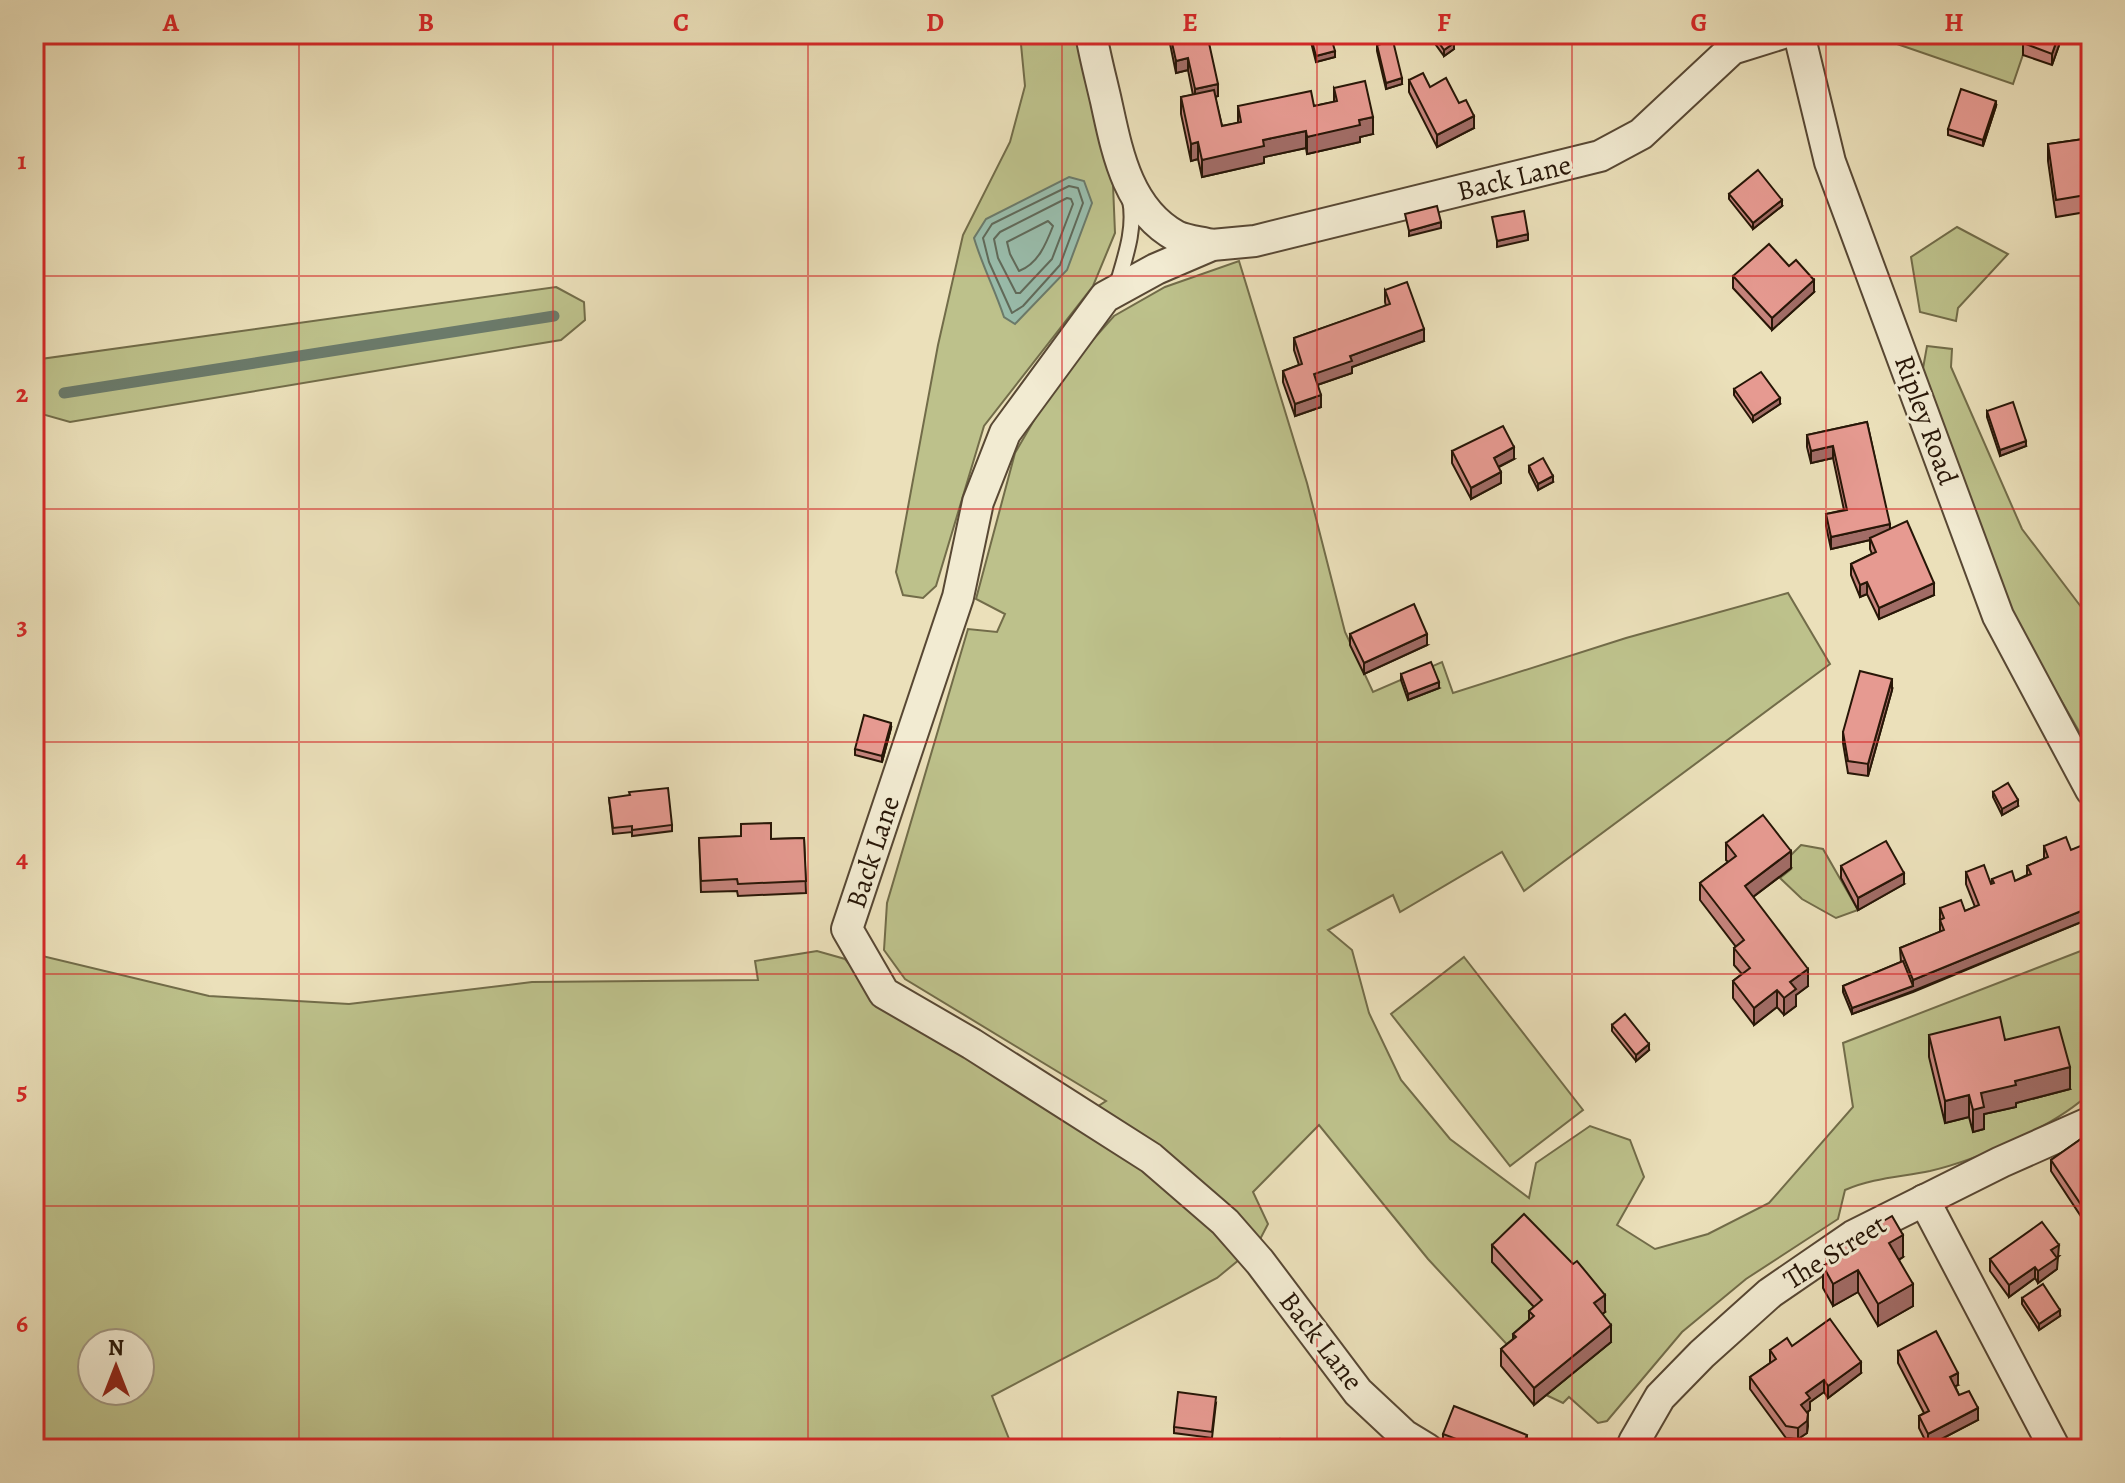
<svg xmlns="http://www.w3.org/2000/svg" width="2125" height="1483" viewBox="0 0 2125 1483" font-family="Alegreya,serif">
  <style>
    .green { fill: #bdc18b; stroke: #726c49; stroke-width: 2; fill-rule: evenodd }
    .water { fill: #99bdac; stroke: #6b7a6a; stroke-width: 2 }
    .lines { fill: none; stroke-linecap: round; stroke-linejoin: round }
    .shore { stroke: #606a5a; stroke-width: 2 }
    .stream { stroke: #6b7a6a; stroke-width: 11 }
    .service-casing { stroke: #584834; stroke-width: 18 }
    .minor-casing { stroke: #584834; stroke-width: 34 }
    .service { stroke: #f2ebd2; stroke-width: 14 }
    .minor { stroke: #f2ebd2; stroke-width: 30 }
    .wall { fill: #c6847d; stroke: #271607; stroke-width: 2 }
    .shaded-wall { fill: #a16c66; stroke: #271607; stroke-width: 2 }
    .building { fill: #e69a91; stroke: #271607; stroke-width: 2 }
    .grid { fill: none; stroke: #d62828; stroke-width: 2; stroke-opacity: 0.55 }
    .labels { text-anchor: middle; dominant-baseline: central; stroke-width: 6; stroke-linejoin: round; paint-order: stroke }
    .street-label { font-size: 28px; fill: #271607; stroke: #f2ebd2 }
    .neatline { fill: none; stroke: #d62828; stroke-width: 3 }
    .grid-label { font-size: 26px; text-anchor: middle; font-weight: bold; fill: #d62828 }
  </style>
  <rect width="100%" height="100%" fill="#ebe0ba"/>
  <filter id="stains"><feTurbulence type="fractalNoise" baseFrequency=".0025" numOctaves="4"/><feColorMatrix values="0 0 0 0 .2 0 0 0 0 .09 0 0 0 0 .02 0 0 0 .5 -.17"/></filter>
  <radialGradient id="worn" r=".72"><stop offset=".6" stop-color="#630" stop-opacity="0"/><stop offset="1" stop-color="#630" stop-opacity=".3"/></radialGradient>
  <g class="green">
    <path d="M1020 34H1078L1113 185 1115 233 1093 286 984 426 936 586 923 598 903 595 896 572 938 345 963 235 1010 142 1025 86Z"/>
    <path d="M1868 34H2030L2013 84Z"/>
    <path d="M1957 227 2008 254 1958 308 1956 321 1920 312 1911 257Z"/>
    <path d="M1239 261 1307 483 1345 632 1373 692 1442 662 1453 693 1626 638 1788 593 1830 664 1524 891 1502 852 1400 912 1393 895 1328 930 1352 950 1369 1013 1401 1080 1450 1139 1529 1198 1536 1163 1590 1126 1630 1140 1644 1177 1617 1225 1655 1249 1708 1234 1769 1203 1853 1107 1843 1043 2091 947V1092C2056 1126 1977 1160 1930 1171 1900 1177 1872 1178 1845 1190L1838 1219 1746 1279 1682 1332 1607 1421 1598 1423 1569 1397 1563 1403 1546 1395 1611 1342 1594 1320 1604 1312 1542 1317 1513 1351 1428 1259 1319 1125 1253 1192 1268 1224 1257 1245 1217 1278 992 1396 1013 1449H34V954L209 996 349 1004 532 982 758 980 755 961 817 951 845 959 877 998 1078 1119 1106 1101 905 979 884 950 887 903 968 629 997 632 1005 614 976 599 1015 453 1058 379 1114 316 1165 287ZM92 1343H140V1391H92Z"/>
    <path d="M556 287 584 302 585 320 561 340 70 422 38 413C28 396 34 375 41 359Z"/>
    <path d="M1927 346 1952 349 1951 367 2022 529 2091 620V752L2017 624 1922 374Z"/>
    <path d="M1801 845 1823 849 1858 910 1836 918 1802 899 1780 878 1791 869 1785 861Z"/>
    <path d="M1464 957 1583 1110 1510 1166 1391 1014Z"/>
  </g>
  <path class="water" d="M1069 177 1084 181 1092 203 1067 270 1015 324 1004 317C995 290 982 265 974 238L986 219Z"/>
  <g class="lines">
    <g class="shore">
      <path d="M1069 186 1078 188 1083 203 1060 265 1023 306 1012 313 989 262 983 238 992 224Z"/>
      <path d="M1067 198 1071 199 1073 204 1052 259 1020 293H1016L998 258 994 239 1000 232Z"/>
      <path d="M1048 221 1053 226C1046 244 1038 264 1019 271L1010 254 1007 242Z"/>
    </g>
    <path class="stream" d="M64 393 554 316"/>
    <defs>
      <path id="service" d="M1116 289C1124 260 1136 230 1130 200"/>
      <g id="minor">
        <path d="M1091 34C1095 57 1101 79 1106 101 1117 151 1127 209 1176 236 1186 241 1201 242 1212 245"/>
        <path d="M1799 34 1830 162 1998 616 2091 790"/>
        <path d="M1924 1200 2055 1449"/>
        <path d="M1427 1449 1404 1435 1358 1392 1260 1262 1225 1222 1151 1158 972 1044 884 993 847 929 958 597 978 502 1005 433 1105 297 1156 269 1212 245 1255 241 1600 156 1641 134 1732 49 1780 34"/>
        <path d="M1634 1449V1442L1660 1397 1702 1354 1770 1293 1853 1236 2001 1162 2091 1122"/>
      </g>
    </defs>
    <use href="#service" class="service-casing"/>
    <use href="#minor" class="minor-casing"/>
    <use href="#service" class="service"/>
    <use href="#minor" class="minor"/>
  </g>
  <g class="wall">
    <path d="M1168 34H1207L1218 96 1215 97 1222 126 1238 123V106H1314L1334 102V88L1373 134 1360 137V142L1307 154 1306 148 1264 157V163L1202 177 1198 159 1191 161 1181 114V97L1193 95 1188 70 1176 73Z"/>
    <path d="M1309 34H1330L1335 57 1316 62Z"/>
    <path d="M1428 34H1448L1454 49 1444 56Z"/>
    <path d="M2026 34H2063L2052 65 2023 55V43Z"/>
    <path d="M1377 45 1402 84 1386 89 1377 51Z"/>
    <path d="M1409 80 1430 87 1459 103 1474 128 1437 147 1409 92Z"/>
    <path d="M1996 106 1983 146 1948 135V129Z"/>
    <path d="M2091 138V224L2087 225 2086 212 2056 217 2048 161V144Z"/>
    <path d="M1729 194 1782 206 1753 229 1729 199Z"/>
    <path d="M1733 276 1814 292 1772 330 1733 288Z"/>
    <path d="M1385 290 1424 341 1352 367V373L1317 385 1321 407 1295 416 1283 382V371L1299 365 1294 350V338L1386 306 1385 302Z"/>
    <path d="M1734 389 1780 404 1753 422 1734 395Z"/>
    <path d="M1987 411 2026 446 2000 456 1987 417Z"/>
    <path d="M1867 422 1890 528 1934 595 1879 619 1867 594 1860 597 1851 575V564L1872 554 1870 549V540L1831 549 1826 526V514L1844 510 1833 458 1811 463 1807 447V435Z"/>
    <path d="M1452 451 1514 459 1499 467 1501 483 1471 499 1452 463Z"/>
    <path d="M1529 466 1553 482 1538 490 1529 472Z"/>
    <path d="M1350 634 1427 645 1364 674 1350 645Z"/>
    <path d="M1401 674 1439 688 1408 700 1401 680Z"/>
    <path d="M1892 690 1868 776 1848 773 1843 743V732Z"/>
    <path d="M891 728 882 762 855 755V749Z"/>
    <path d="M1993 792 2018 806 2002 815 1993 797Z"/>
    <path d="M609 798 672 825V831L632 836V832L613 834Z"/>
    <path d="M699 838 771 839 804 838 806 893 738 896 737 891 701 892Z"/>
    <path d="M1726 843 1791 868 1753 897 1808 986 1796 995V1006L1784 1015 1777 1007 1754 1025 1733 998V981L1742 974 1734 965V948L1736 947 1700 900V883L1728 862 1726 860Z"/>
    <path d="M2091 844V918L1913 992 1852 1014 1843 992V986L1901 962 1900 948 1940 932V908L1965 911 1975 907 1966 884V872L1991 884 1992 879 2015 881 2027 875V866L2044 859V846L2071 850Z"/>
    <path d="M1841 866 1904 884 1858 910 1841 878Z"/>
    <path d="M1612 1025 1649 1050 1636 1061 1612 1031Z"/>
    <path d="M1929 1035 2005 1040 2070 1089 2016 1103V1107L1984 1114V1129L1973 1132 1969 1117 1945 1123 1929 1057Z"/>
    <path d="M2091 1132V1225L2088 1227 2051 1171V1160Z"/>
    <path d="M1492 1245 1605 1312 1602 1314 1611 1342 1534 1405 1501 1366V1349L1513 1339V1334L1529 1320V1311L1534 1307 1492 1262Z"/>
    <path d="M1839 1247 1903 1257 1899 1260 1913 1306 1878 1326 1858 1292 1833 1306 1823 1288V1266L1839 1257Z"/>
    <path d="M2059 1256 2057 1258V1269L2038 1283 2035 1278 2009 1297 1990 1271V1259Z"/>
    <path d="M2022 1298 2060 1316 2039 1330 2022 1304Z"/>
    <path d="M1792 1346 1861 1373 1828 1398 1824 1392 1810 1402V1410L1807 1412 1808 1426 1807 1433 1798 1439 1786 1438 1750 1389V1377L1770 1363V1350Z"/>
    <path d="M1898 1351 1958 1385 1955 1386 1959 1395 1978 1420 1928 1446 1919 1428V1416L1924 1413 1898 1363Z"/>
    <path d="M1216 1403 1212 1438 1174 1433V1427Z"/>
    <path d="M1443 1434 1527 1447 1526 1449H1452L1443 1445Z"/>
  </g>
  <g class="shaded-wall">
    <path d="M1713 34H1727L1713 42Z"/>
    <path d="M2059 34H2063L2052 65V54Z"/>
    <path d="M1454 43V49L1444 56V50Z"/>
    <path d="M1335 51V57L1316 62V56Z"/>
    <path d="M1188 58V70L1176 73V61Z"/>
    <path d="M1402 78V84L1386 89V83Z"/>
    <path d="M1218 84V96L1195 101V89Z"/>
    <path d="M1996 101V106L1983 146V140Z"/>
    <path d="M1474 116V128L1437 147V135Z"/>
    <path d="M1373 117V134L1360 137V142L1307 154V137L1359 120Z"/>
    <path d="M1306 131V148L1264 157V163L1202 177V160L1263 140Z"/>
    <path d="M1198 142V159L1191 161V144Z"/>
    <path d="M1782 200V206L1753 229V223Z"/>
    <path d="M1441 222V228L1409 236V231Z"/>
    <path d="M1528 234V240L1497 247V241Z"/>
    <path d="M1814 280V292L1772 330V318Z"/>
    <path d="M1424 329V341L1352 367V373L1314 386V374L1350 356Z"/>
    <path d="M1321 395V407L1295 416V404Z"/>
    <path d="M1780 398V404L1753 422V416Z"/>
    <path d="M2026 441V446L2000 456V450Z"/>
    <path d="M1833 446V458L1811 463V451Z"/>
    <path d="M1514 447V459L1494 469V458Z"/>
    <path d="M1501 472V483L1471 499V488Z"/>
    <path d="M1553 476V482L1538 490V484Z"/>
    <path d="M1890 524V536L1870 538V540L1831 549V537Z"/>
    <path d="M1867 582V594L1860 597V585Z"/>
    <path d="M1934 583V595L1879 619V608Z"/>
    <path d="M1427 634V645L1364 674V663Z"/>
    <path d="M1892 679V690L1868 776V764Z"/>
    <path d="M1439 682V688L1408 700V694Z"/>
    <path d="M891 723V728L882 762V756Z"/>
    <path d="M2018 800V806L2002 815V809Z"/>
    <path d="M1791 851V868L1745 903V886Z"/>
    <path d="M1904 873V884L1858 910V898Z"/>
    <path d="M2091 907V918L1913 991 1852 1014V1008L1913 986V980Z"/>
    <path d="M1808 969V986L1796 995V1006L1784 1015V998L1790 982Z"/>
    <path d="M1777 990V1007L1754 1025V1008Z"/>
    <path d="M1649 1044V1050L1636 1061V1055Z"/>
    <path d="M2070 1067V1089L2016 1103V1107L1984 1114V1129L1973 1132V1110L1981 1093 2015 1081Z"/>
    <path d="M1969 1095V1117L1945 1123V1101Z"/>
    <path d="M2091 1213V1225L2088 1227V1215Z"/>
    <path d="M1903 1235V1257L1889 1265V1243Z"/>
    <path d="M2059 1245 2057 1269 2038 1283V1271L2051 1250Z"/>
    <path d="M2035 1267V1278L2009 1297V1285Z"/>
    <path d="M1858 1270V1292L1833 1306V1284Z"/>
    <path d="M1913 1284V1306L1878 1326V1304Z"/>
    <path d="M1605 1295V1312L1594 1320V1303Z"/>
    <path d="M2060 1310V1316L2039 1330V1324Z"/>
    <path d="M1611 1325V1342L1534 1405V1388Z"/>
    <path d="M1861 1362V1373L1828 1398V1386Z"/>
    <path d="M1958 1373V1385L1950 1389V1377Z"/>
    <path d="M1824 1380V1392L1810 1402V1410L1801 1416V1405L1806 1393Z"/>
    <path d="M1978 1408V1420L1928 1446V1434Z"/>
    <path d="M1808 1414 1807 1433 1798 1439V1428Z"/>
    <path d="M1527 1435V1447L1526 1449H1521Z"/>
  </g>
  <g class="building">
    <path d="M1170 34H1207L1218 84 1195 89 1188 58 1176 61Z"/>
    <path d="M1310 34H1330L1335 51 1316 56Z"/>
    <path d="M1433 34H1448L1454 43 1444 50Z"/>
    <path d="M2026 34H2059L2052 54 2023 43Z"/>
    <path d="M1393 41 1402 78 1386 83 1377 45Z"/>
    <path d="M1423 73 1430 87 1446 78 1459 103 1466 100 1474 116 1437 135 1409 80Z"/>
    <path d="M1365 81 1373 117 1359 120 1360 125 1307 137 1306 131 1263 140 1264 146 1202 160 1198 142 1191 144 1181 97 1214 90 1222 126 1241 122 1238 106 1311 91 1314 106 1337 101 1334 88Z"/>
    <path d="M1961 89 1996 101 1983 140 1948 129Z"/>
    <path d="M2091 138V207L2087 208 2086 195 2056 200 2048 144Z"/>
    <path d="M1758 170 1782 200 1753 223 1729 194Z"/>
    <path d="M1437 206 1441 222 1409 231 1405 214Z"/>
    <path d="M1524 211 1528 234 1497 241 1492 217Z"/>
    <path d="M1769 244 1789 266 1796 260 1814 280 1772 318 1733 276Z"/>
    <path d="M1407 282 1424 329 1350 356 1352 361 1314 374 1321 395 1295 404 1283 371 1302 364 1294 338 1390 304 1385 290Z"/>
    <path d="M1761 372 1780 398 1753 416 1734 389Z"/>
    <path d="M2013 402 2026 441 2000 450 1987 411Z"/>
    <path d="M1867 422 1890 524 1831 537 1826 514 1847 510 1833 446 1811 451 1807 435Z"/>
    <path d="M1503 426 1514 447 1494 458 1501 472 1471 488 1452 451Z"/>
    <path d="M1543 458 1553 476 1538 484 1529 466Z"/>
    <path d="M1907 521 1934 583 1879 608 1867 582 1860 585 1851 564 1876 552 1870 538Z"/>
    <path d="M1414 604 1427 634 1364 663 1350 634Z"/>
    <path d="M1431 662 1439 682 1408 694 1401 674Z"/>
    <path d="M1860 671 1892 679 1868 764 1848 761 1843 732Z"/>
    <path d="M864 715 891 723 882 756 855 749Z"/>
    <path d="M2008 783 2018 800 2002 809 1993 792Z"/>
    <path d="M668 788 672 825 632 830V826L613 828 609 798 630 795 629 792Z"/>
    <path d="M1763 815 1791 851 1745 886 1808 969 1790 982 1796 989 1784 998 1777 990 1754 1008 1733 981 1750 968 1734 948 1744 940 1700 883 1736 856 1726 843Z"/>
    <path d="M771 823V839L804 838 806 881 738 884 737 879 701 881 699 838 741 836V824Z"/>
    <path d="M2066 837 2071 850 2090 842 2091 844V907L1913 980 1900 948 1944 930 1940 920 1944 918 1940 908 1961 900 1965 911 1979 905 1966 872 1984 865 1991 884 1994 883 1992 879 2012 871 2015 881 2031 874 2027 866 2048 857 2044 846Z"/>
    <path d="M1886 841 1904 873 1858 898 1841 866Z"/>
    <path d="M1903 961 1913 986 1852 1008 1843 986Z"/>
    <path d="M1625 1014 1649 1044 1636 1055 1612 1025Z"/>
    <path d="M2000 1017 2005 1040 2059 1027 2070 1067 2015 1081 2016 1085 1981 1093 1984 1107 1973 1110 1969 1095 1945 1101 1929 1035Z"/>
    <path d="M2091 1132V1213L2088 1215 2051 1160Z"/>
    <path d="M1524 1214 1573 1264 1577 1261 1605 1295 1594 1303 1611 1325 1534 1388 1501 1349 1516 1337 1513 1334 1534 1316 1529 1311 1542 1300 1492 1245Z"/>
    <path d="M1892 1216 1903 1235 1889 1243 1913 1284 1878 1304 1858 1270 1833 1284 1823 1266 1843 1254 1839 1247Z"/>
    <path d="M2042 1222 2059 1245 2051 1250 2057 1258 2038 1271 2035 1267 2009 1285 1990 1259Z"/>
    <path d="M2043 1284 2060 1310 2039 1324 2022 1298Z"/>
    <path d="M1830 1319 1861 1362 1828 1386 1824 1380 1806 1393 1810 1398 1801 1405 1808 1414 1807 1421 1798 1428 1786 1426 1750 1377 1776 1359 1770 1350 1787 1338 1792 1346Z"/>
    <path d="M1936 1331 1958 1373 1950 1377 1959 1395 1969 1391 1978 1408 1928 1434 1919 1416 1929 1411 1898 1351Z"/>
    <path d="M1178 1392 1216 1397 1212 1432 1174 1427Z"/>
    <path d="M1454 1406 1527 1435 1521 1449H1482L1443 1434Z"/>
    <path d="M1280 1439 1290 1449H1271Z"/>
  </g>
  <path class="grid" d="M299 34V1449M553 34V1449M808 34V1449M1062 34V1449M1317 34V1449M1572 34V1449M1826 34V1449M34 276H2091M34 509H2091M34 742H2091M34 974H2091M34 1206H2091"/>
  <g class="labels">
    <g class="street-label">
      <text transform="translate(1514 178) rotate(-14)">Back Lane</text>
      <text transform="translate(1926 420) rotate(70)">Ripley Road</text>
      <text transform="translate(873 852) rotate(-72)">Back Lane</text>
      <text transform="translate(1835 1252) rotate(-32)">The Street</text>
      <text transform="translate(1321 1341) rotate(52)">Back Lane</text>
    </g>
  </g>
  <rect width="2125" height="1483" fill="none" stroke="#ebe0ba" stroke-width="88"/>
  <g transform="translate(116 1367)"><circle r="38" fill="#f2ebd2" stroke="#a19681" stroke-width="2"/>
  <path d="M0-6L14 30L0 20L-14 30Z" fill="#8f2418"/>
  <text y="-12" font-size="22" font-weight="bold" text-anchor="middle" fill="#271607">N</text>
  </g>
  <rect x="44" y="44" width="2037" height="1395" class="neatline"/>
  <g class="grid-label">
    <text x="171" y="31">A</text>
    <text x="426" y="31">B</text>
    <text x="681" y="31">C</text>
    <text x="935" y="31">D</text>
    <text x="1190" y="31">E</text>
    <text x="1444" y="31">F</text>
    <text x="1699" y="31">G</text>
    <text x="1954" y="31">H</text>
    <text x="22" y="169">1</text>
    <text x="22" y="402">2</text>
    <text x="22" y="634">3</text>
    <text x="22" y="867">4</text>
    <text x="22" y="1099">5</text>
    <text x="22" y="1332">6</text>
  </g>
  <rect width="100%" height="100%" filter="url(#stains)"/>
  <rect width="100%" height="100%" fill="url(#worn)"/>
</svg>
